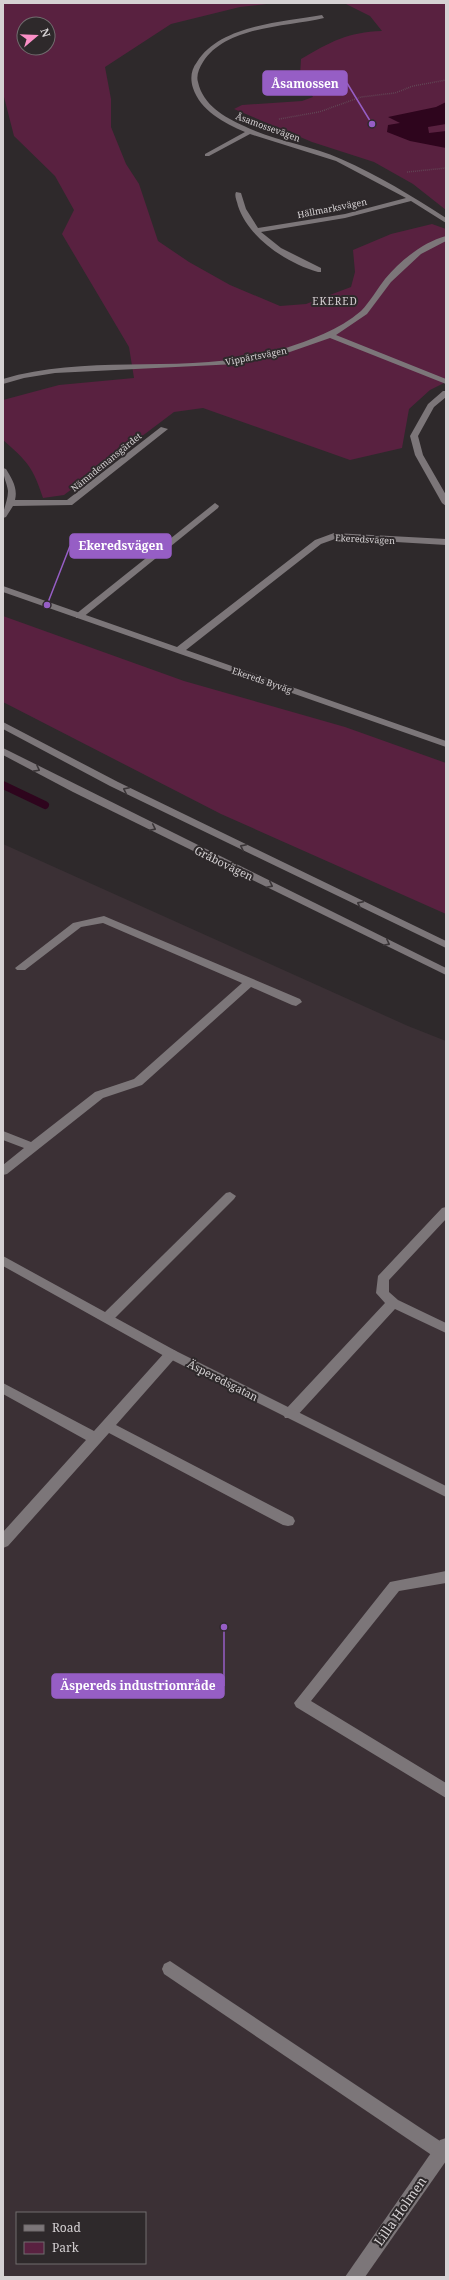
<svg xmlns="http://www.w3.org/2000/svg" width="449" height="2280" viewBox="0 0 449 2280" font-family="'Noto Serif',serif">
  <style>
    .built { fill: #3b3035; fill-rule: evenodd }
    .green { fill: #592140; fill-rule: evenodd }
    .water { fill: #2e051d }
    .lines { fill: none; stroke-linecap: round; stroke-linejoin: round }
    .stream { stroke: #2e051d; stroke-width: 8 }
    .path { stroke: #6a6567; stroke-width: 1.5; stroke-dasharray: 0.5 1.5; stroke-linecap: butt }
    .lane { fill: #7c7679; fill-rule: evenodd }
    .street { fill: #7c7679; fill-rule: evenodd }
    .secondary { fill: #7c7679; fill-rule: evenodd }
    .oneway { stroke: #3a3537 }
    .labels { text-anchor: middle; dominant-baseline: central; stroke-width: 4; stroke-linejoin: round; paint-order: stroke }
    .far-street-label { font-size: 9px; fill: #d5d1d3; stroke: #2e292b }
    .far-neighbourhood-label { font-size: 10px; letter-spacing: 1px; fill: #d5ced1; stroke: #2e292b }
    .street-label { font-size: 11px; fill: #d5d1d3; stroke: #2e292b }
    .near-street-label { font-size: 13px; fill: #d5d1d3; stroke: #2e292b }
    .leader { fill: none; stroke: #965ec5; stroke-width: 1.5 }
    .callout-dot { fill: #965ec5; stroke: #2e292b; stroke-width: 1.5 }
    .callout { fill: #965ec5; stroke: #965ec5; stroke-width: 1.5 }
    .callout-label { font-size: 12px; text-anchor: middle; font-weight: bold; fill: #fff }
  </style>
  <rect width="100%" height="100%" fill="#2e292b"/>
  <path class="built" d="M3 844 408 1026 446 1041V2277H3ZM17 2213H145V2263H17Z"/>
  <g class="green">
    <path d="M3 3H275L240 7 171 24 105 67 111 99V127L126 164 139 184 158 241 189 262 230 285 280 306 306 304 351 287 355 272 353 250 391 234 432 224 446 229V382L430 390 409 409 402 448 350 460 203 408 174 412 64 495 43 498C33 467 27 461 3 440V400L59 385 134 378 129 347 62 234 74 210 55 176 14 136 3 93ZM24 24H48V48H24Z"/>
    <path d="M344 3H446V210L413 184 374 162 312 142 234 109 242 105 302 101 313 97 300 76 301 59C330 42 348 32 382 31L370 16Z"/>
    <path d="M3 616 184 681 345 727 446 763V914L221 814 3 702Z"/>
  </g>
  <path class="water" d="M446 102V124L428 127 429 133 446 131V148L410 141 387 132 388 125 400 123 388 117 436 107Z"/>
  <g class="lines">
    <path class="stream" d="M3 785 45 805"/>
    <g class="path">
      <path d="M279 119 319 112 361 97 395 93 413 86 446 80"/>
      <path d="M407 172 446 168"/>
    </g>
    <g class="lane">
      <path d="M215 503 219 506 218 508 82 618H76V614Z"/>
      <path d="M104 916 300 999 302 1002 296 1006 292 1005 251 987 142 1085 103 1098 7 1174 3 1175V1165L24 1148 3 1140V1131L31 1142 95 1092 134 1079 242 983 103 923 81 927 25 970H17L15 968 73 923Z"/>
      <path d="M230 1192 236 1196 234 1199 112 1321H102L101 1318 102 1315 226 1193Z"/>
      <path d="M446 1207V1219L389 1280V1292L398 1300 446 1323V1333L395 1309 295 1418H285L283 1414 285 1410 385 1303 376 1293 378 1276 442 1208Z"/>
      <path d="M171 1349 176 1351 178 1354 176 1357 116 1425 293 1517 295 1521 293 1525 288 1526 283 1525 109 1433 8 1546 3 1548V1532L86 1440 3 1394V1383L94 1431 166 1351Z"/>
      <path d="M446 1571V1583L399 1591 311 1701 446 1783V1798L296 1707 294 1703 390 1582Z"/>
      <path d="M170 1961 446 2145V2159L442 2160 436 2158 164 1974 162 1969 164 1964Z"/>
    </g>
    <g class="street">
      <path d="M322 15 324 18C286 27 226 26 203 62 199 68 196 76 198 82 203 105 224 117 244 126 274 141 309 145 341 159 378 175 412 196 446 218V223L411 201 345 218 261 232 281 248 321 268V272H318C286 263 248 237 238 206 237 201 234 196 236 192L241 193 246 209 258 228 345 214 406 198 336 161 250 134 209 156H205V154L245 132C224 123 200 110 193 88 190 78 191 70 197 62 220 25 283 22 322 15Z"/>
      <path d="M446 236V241L421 254 391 282 367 314 336 335 446 379V384L330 338 287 353 236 364 55 373 24 378 3 384V379C93 352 192 377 283 349 310 340 339 330 361 311 370 302 377 289 385 279 400 261 423 242 446 236Z"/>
      <path d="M443 391H446V397L434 407 418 436 423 455 446 495V506L442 503 415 455 410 436 428 404Z"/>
      <path d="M161 427 168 429 72 505 13 506 6 517 3 518C3 508 8 501 8 491 7 483 3 477 3 468L6 469C12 479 18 488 15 500H67Z"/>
      <path d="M334 533 446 539V545L346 539H335L321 544 186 650 446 741V747L3 592V586L177 647 315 540Z"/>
      <path d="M3 1256 176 1351 446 1486V1497L166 1357 3 1266Z"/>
      <path d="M446 2138V2161L365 2277H345L440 2140Z"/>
    </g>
    <g class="secondary">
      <path d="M3 722 118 782 446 941V948L110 786 3 729Z"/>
      <path d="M3 748 446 968V975L73 792 3 755Z"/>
    </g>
  </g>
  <defs><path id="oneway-chevron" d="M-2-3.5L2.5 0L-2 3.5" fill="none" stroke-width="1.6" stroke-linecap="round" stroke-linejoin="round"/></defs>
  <g class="oneway">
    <use href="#oneway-chevron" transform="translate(37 769) rotate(28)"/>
    <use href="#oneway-chevron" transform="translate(126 790) rotate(-154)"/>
    <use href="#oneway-chevron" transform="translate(153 828) rotate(26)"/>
    <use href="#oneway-chevron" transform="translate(243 847) rotate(-154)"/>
    <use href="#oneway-chevron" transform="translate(270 885) rotate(26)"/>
    <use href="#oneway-chevron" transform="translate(360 904) rotate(-154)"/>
    <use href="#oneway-chevron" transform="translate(387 943) rotate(26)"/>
  </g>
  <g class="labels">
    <g class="far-street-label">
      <text transform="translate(268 127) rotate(20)">Åsamossevägen</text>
      <text transform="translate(332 208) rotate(-11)">Hällmarksvägen</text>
      <text transform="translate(256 356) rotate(-11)">Vippärtsvägen</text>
      <text transform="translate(106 462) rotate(-39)">Nämndemansgärdet</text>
      <text transform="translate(365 539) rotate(3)">Ekeredsvägen</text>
      <text transform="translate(262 680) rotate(19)">Ekereds Byväg</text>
    </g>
    <g class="far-neighbourhood-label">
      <text x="335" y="301">EKERED</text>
    </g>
    <g class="street-label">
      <text transform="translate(224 863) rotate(26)">Gråbovägen</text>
      <text transform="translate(223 1380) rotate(27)">Äsperedsgatan</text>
    </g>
    <g class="near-street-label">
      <text transform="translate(400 2211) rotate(-55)">Lilla Holmen</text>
    </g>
  </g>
  <path class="leader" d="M372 124L347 83M47 605L70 546M224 1627L224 1686"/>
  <g class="callout-dot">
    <circle cx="372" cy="124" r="4"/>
    <circle cx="47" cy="605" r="4"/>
    <circle cx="224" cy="1627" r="4"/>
  </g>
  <g class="callout">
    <rect x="263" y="71" width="84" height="24" rx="4"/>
    <rect x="70" y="534" width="101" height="24" rx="4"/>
    <rect x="52" y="1674" width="172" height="24" rx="4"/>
  </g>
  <g class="callout-label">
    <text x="305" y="88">Åsamossen</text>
    <text x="121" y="550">Ekeredsvägen</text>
    <text x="138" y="1690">Äspereds industriområde</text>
  </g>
  <rect width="449" height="2280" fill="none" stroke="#d5d1d3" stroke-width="8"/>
  <rect x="16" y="2212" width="130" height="52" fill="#2e292b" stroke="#716c6e"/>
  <rect x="24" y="2225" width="20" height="6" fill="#7c7679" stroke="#716c6e"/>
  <text x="52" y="2232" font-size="12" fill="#d5d1d3">Road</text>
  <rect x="24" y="2242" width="20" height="12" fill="#592140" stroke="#716c6e"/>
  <text x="52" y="2252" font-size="12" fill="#d5d1d3">Park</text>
  <g transform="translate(36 36) rotate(71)"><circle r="19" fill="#2e292b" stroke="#716c6e"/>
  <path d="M0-3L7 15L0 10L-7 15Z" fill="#fa8fc6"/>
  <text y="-6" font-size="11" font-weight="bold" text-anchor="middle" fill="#d5d1d3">N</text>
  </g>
</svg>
